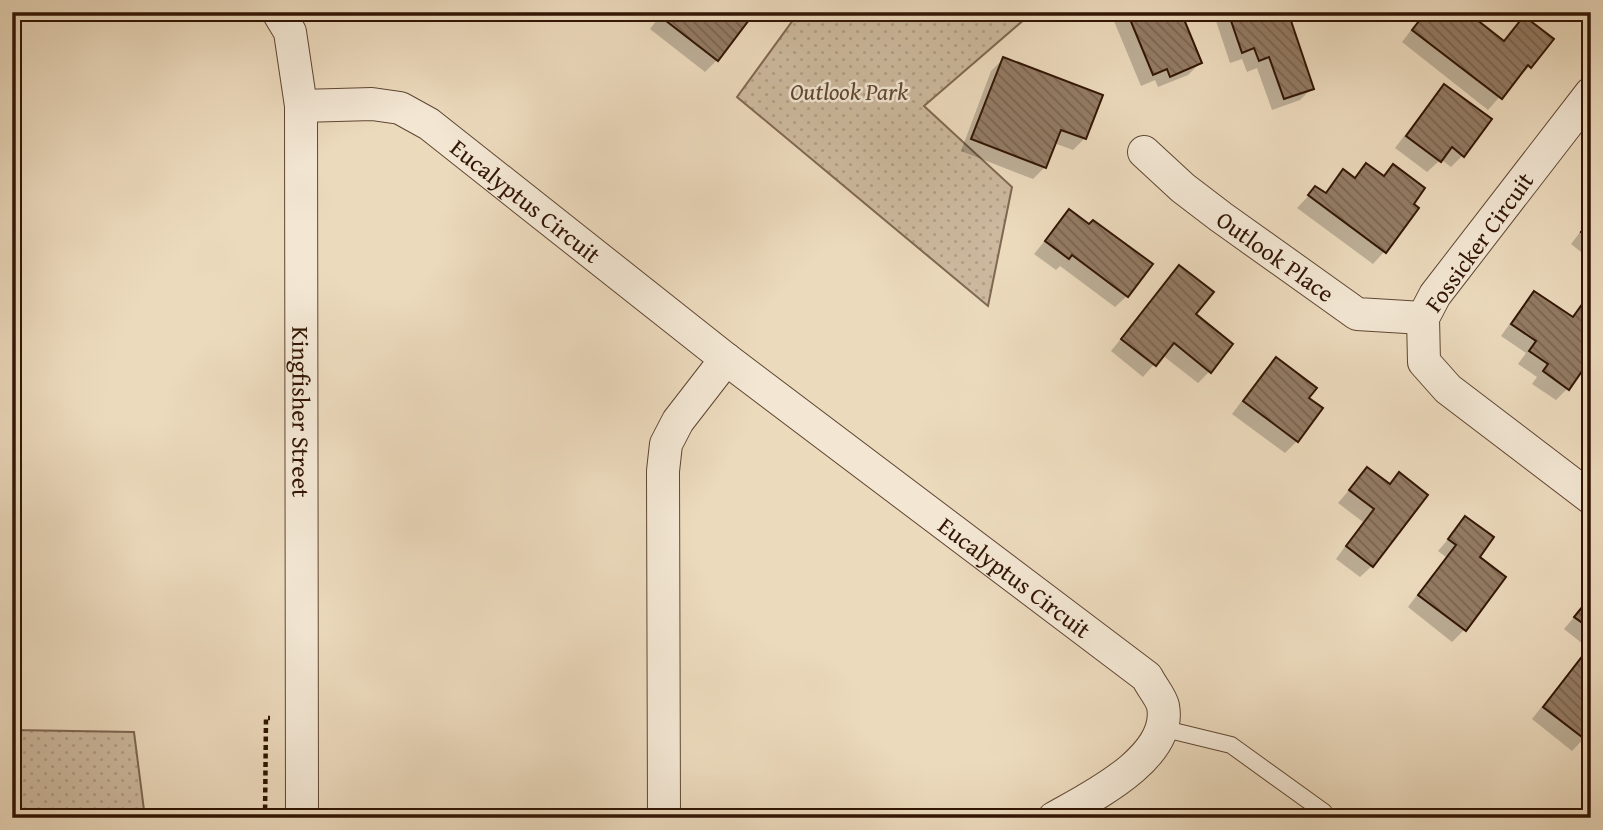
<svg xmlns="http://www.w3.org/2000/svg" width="1603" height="830" viewBox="0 0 1603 830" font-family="'Gentium Book Plus',serif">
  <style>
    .park { fill: url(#park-dots); stroke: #7f6751; stroke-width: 2 }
    .shadow { fill: #0003 }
    .building { fill: url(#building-back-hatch); stroke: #321504; stroke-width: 2 }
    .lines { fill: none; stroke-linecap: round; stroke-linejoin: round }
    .lane-casing { stroke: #604632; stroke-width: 18 }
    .street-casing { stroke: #604632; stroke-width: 34 }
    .path { stroke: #321504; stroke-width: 4.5; stroke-dasharray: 5 3.5; stroke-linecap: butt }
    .lane { stroke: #f3e7d4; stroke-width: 16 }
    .street { stroke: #f3e7d4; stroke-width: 32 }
    .labels { text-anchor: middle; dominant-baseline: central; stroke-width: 5; stroke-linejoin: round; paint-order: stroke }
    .park-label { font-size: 24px; font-style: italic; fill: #604632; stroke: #f3e7d4 }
    .street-label { font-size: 24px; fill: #321504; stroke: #f3e7d4 }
  </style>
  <defs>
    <pattern id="park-dots" width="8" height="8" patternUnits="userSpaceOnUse" patternTransform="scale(1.75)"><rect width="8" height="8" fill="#ccb99e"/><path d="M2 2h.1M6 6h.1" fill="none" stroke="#b09e86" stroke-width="1.8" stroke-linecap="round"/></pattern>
    <pattern id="building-back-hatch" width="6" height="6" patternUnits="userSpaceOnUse" patternTransform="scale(1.75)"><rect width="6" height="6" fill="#937b64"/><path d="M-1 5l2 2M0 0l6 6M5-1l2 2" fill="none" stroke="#796450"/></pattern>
  </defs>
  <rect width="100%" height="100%" fill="#ecdabd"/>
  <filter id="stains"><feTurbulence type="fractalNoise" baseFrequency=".00286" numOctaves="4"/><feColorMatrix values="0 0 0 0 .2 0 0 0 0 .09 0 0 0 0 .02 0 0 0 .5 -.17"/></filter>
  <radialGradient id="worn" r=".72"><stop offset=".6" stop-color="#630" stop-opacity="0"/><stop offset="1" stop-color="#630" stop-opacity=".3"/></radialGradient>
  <g class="park">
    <path d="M799 12H1033L924 106 1012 187 988 306 737 97Z"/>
    <path d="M12 730 134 732 145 818H12Z"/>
  </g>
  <g class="shadow">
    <path d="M663 12H752L717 60 705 72 650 29Z"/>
    <path d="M1113 12H1179L1200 63 1188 75 1158 87 1155 80 1141 86 1111 14Z"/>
    <path d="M1220 12H1286L1312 88 1300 100 1272 110 1257 68 1247 72 1242 59 1230 63 1215 18Z"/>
    <path d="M1425 12H1464L1503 42 1524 18 1530 66 1518 78 1517 77 1488 110 1402 42Z"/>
    <path d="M1003 59 1085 138 1073 150 1054 143 1045 167 1033 179 961 151 991 71Z"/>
    <path d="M1444 87 1463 155 1451 167 1439 158V161L1427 172 1395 148 1433 98Z"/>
    <path d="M1367 166 1382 177 1393 167 1411 204 1416 208 1384 252 1373 264 1297 208 1316 188 1324 194 1343 171 1354 179Z"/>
    <path d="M1069 211 1127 296 1115 307 1060 266 1056 270 1034 254Z"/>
    <path d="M1591 218V260L1571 244Z"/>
    <path d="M1179 267 1209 372 1198 383 1162 355 1143 377 1111 351Z"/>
    <path d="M1534 293 1570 318 1585 302 1568 388 1556 400 1532 384 1537 377 1518 364 1526 353 1501 336 1523 305Z"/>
    <path d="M1276 359 1307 398 1321 409 1297 441 1285 453 1232 414 1264 371Z"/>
    <path d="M1591 411V428L1583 422Z"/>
    <path d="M1367 469 1388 485 1399 475 1372 566 1360 577 1336 559 1363 522 1338 503Z"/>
    <path d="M1466 518 1477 557 1504 577 1464 630 1452 642 1408 607 1446 557 1438 551Z"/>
    <path d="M1591 597V731L1572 751 1532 719 1588 648 1564 629Z"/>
  </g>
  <g class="building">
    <path d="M664 12H755L718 61 661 17Z"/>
    <path d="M1127 12H1181L1202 63 1170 77 1167 69 1153 75Z"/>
    <path d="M1228 12H1288L1314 89 1284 99 1269 57 1259 61 1254 48 1242 53Z"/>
    <path d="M1426 12H1467L1504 41 1524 16 1554 39 1531 68 1528 65 1502 99 1412 30Z"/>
    <path d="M1003 57 1103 95 1086 139 1061 130 1046 168 971 139Z"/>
    <path d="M1444 84 1492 119 1464 157 1452 147 1441 162 1406 136Z"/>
    <path d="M1366 163 1384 176 1393 164 1425 188 1414 204 1419 208 1386 253 1308 195 1315 186 1326 193 1343 169 1355 178Z"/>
    <path d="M1069 209 1089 224 1093 220 1153 264 1128 297 1072 255 1069 259 1045 241Z"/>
    <path d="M1591 219V239L1581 232Z"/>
    <path d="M1179 265 1214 292 1196 314 1233 344 1211 373 1174 343 1156 366 1121 339Z"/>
    <path d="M1534 291 1573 317 1585 300 1591 304V358L1569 390 1543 371 1548 364 1529 351 1536 341 1511 324Z"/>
    <path d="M1276 357 1317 388 1309 398 1323 408 1298 442 1243 401Z"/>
    <path d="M1367 467 1390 484 1399 472 1428 495 1373 567 1346 546 1374 509 1349 490Z"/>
    <path d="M1465 516 1494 537 1480 557 1506 577 1466 631 1418 595 1456 545 1448 539Z"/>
    <path d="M1591 596V629L1574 617Z"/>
    <path d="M1591 645V734L1586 740 1543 707Z"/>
  </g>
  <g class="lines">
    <defs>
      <path id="lane" d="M1161 728 1231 745 1324 812"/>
      <g id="street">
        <path id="s1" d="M278 12 290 32 301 106 302 818"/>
        <path d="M1591 93 1435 295 1423 318 1424 362 1448 389 1591 498"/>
        <path id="s2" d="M301 106 372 104 400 108 429 124 726 359 1147 677C1151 686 1161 697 1163 706 1173 758 1089 798 1054 818"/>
        <path id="s3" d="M1144 152 1183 188 1221 217 1357 314 1423 318"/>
        <path d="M664 818 663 471 666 444 678 421 726 359"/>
      </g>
    </defs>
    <use href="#lane" class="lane-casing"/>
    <use href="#street" class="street-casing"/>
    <path class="path" d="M265 818 266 718H270"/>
    <use href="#lane" class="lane"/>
    <use href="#street" class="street"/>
  </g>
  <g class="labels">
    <g class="park-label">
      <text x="849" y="91">Outlook Park</text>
    </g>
    <g class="street-label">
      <text stroke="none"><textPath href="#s2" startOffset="256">Eucalyptus Circuit</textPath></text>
      <text transform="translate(1479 242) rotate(-54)">Fossicker Circuit</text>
      <text stroke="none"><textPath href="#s3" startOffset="168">Outlook Place</textPath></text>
      <text stroke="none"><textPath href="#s1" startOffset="404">Kingfisher Street</textPath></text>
      <text stroke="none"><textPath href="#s2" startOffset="873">Eucalyptus Circuit</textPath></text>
    </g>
  </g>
  <rect width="1603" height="830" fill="none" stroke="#ecdabd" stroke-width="42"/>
  <rect x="14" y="14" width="1575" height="802" fill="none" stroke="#321504" stroke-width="3.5"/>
  <rect x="21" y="21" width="1561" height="788" fill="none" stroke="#321504" stroke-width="2"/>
  <rect width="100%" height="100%" filter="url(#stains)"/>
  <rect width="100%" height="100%" fill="url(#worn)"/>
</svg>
